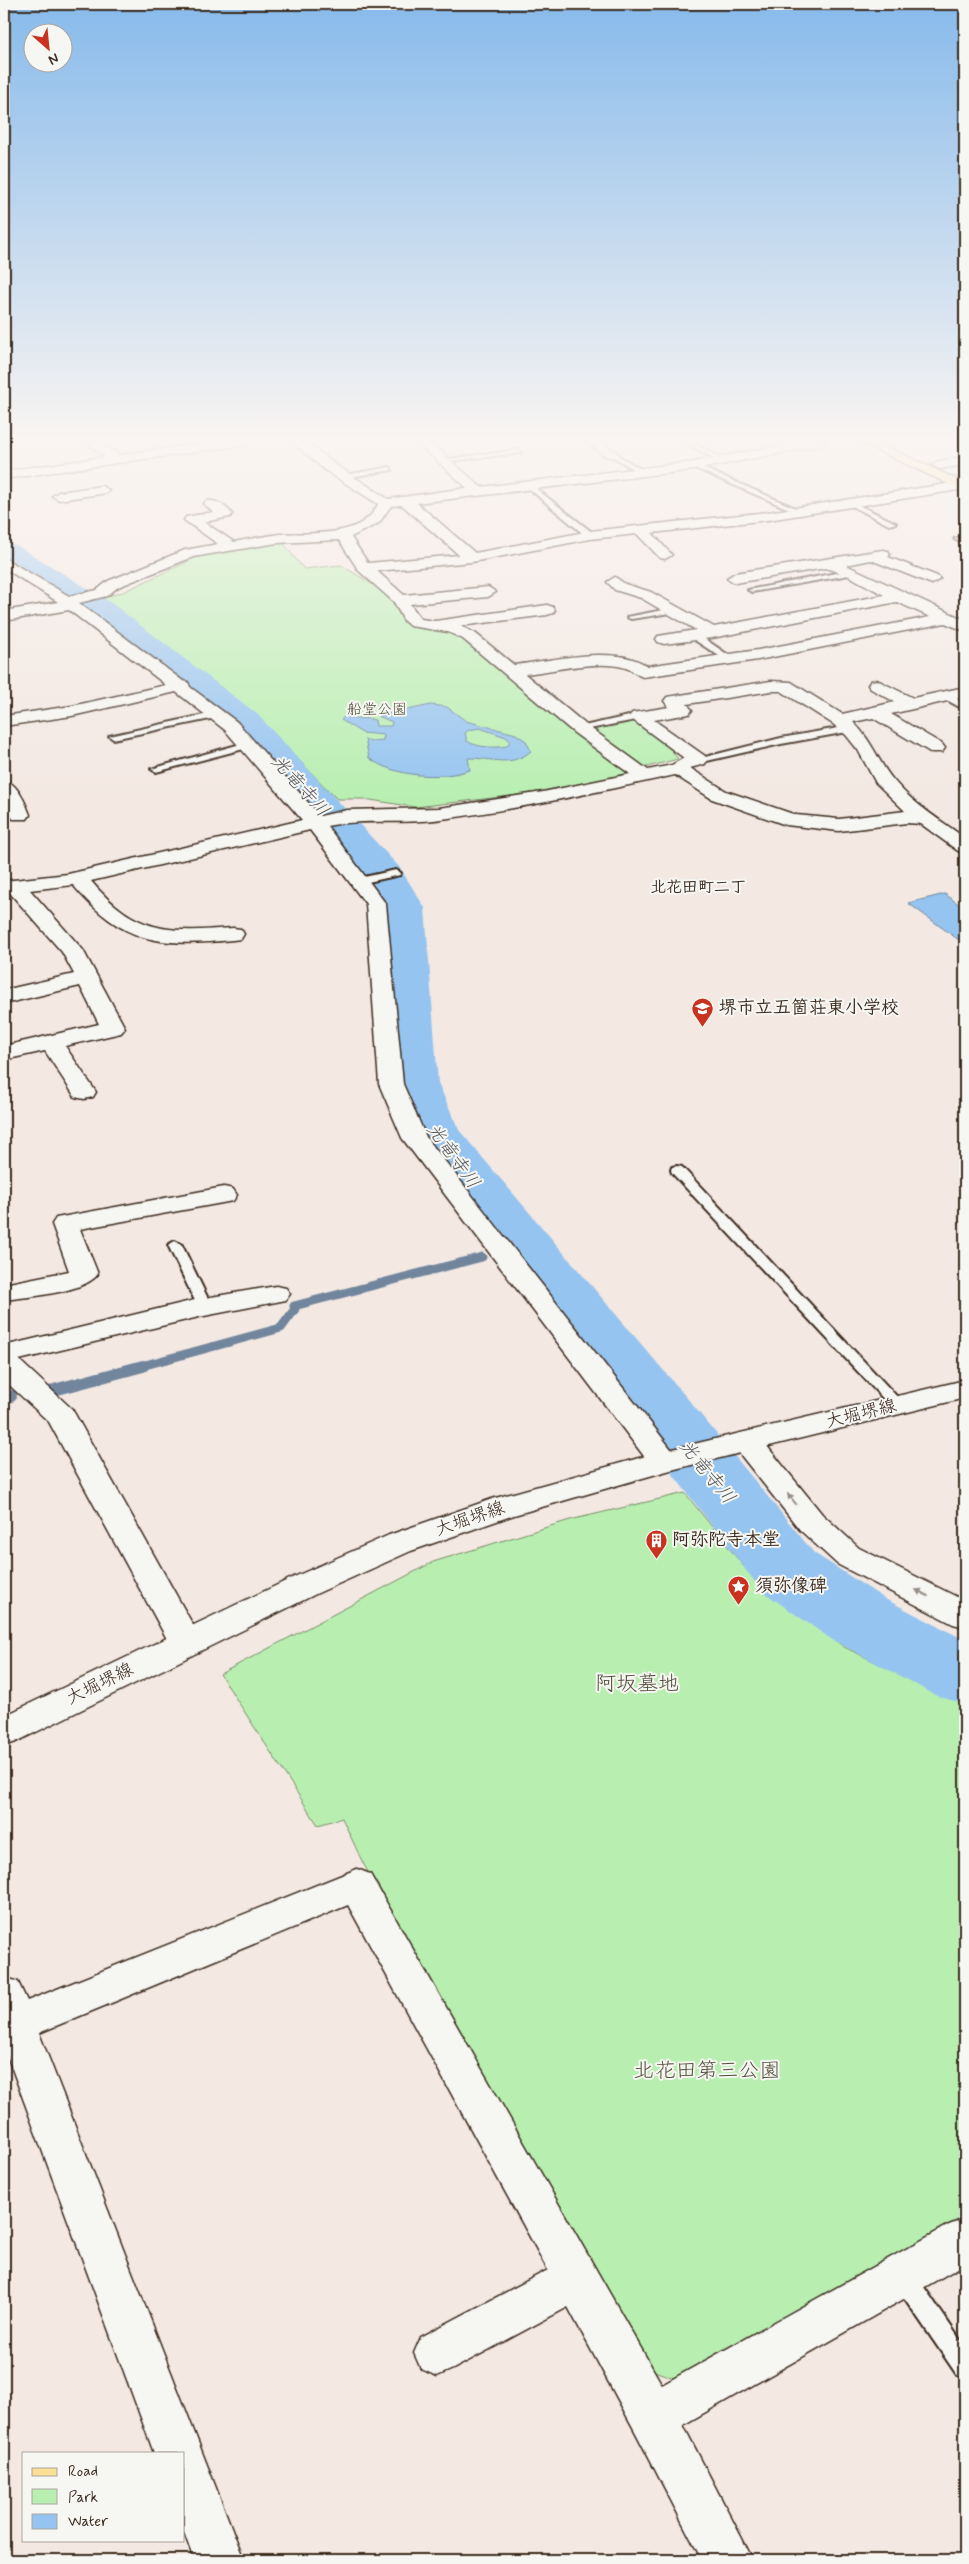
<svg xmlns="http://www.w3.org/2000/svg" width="969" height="2564" viewBox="0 0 969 2564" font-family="Mynerve,'Klee One',sans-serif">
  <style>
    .green { fill: #b8efb1; stroke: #7a8c68 }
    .water { fill: #95c4f0; stroke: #71869c; fill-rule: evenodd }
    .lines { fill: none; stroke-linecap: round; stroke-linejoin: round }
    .stream-far1 { stroke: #71869c; stroke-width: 9 }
    .stream { stroke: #71869c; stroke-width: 12 }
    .river { fill: #95c4f0; fill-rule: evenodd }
    .lane-casing { stroke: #3b2a1e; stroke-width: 4 }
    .street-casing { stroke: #3b2a1e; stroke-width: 3 }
    .secondary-casing { stroke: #3b2a1e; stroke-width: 3 }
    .primary-casing { stroke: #3b2a1e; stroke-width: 3 }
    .lane { fill: #f6f6f2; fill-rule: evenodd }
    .street { fill: #f6f6f2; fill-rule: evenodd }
    .secondary { fill: #f6f6f2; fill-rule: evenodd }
    .primary { fill: #fbdf96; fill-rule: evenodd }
    .oneway { fill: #989088 }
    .labels { text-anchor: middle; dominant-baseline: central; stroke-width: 4; stroke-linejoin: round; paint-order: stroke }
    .far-park-label { font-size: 15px; fill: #54513b; stroke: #f6f6f2 }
    .far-neighbourhood-label { font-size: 16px; font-weight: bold; fill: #3b2a1e; stroke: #f6f6f2 }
    .poi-label { font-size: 18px; font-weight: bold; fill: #3b2a1e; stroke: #f6f6f2; text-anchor: start }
    .street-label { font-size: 18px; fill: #3b2a1e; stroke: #f6f6f2 }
    .water-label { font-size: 19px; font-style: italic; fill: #56585d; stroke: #f6f6f2 }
    .near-park-label { font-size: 21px; fill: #54513b; stroke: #f6f6f2 }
  </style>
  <rect width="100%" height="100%" fill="#f3e8e2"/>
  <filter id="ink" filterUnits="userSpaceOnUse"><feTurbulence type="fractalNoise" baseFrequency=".02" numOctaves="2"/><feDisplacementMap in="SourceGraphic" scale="10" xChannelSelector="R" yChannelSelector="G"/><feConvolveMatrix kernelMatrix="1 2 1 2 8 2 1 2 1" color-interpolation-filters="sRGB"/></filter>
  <g filter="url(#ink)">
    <g class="green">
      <path d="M282 542 304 569 341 565 377 587 391 600 404 622 409 625 446 630 465 640 570 727 634 774 527 794 415 807 364 799H337L263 724 223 690 93 600 123 592 204 554Z"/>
      <path d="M627 720 633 721 670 748 678 759 643 768 586 728Z"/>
      <path d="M685 1493 749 1573 844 1647 965 1705V2216L677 2379 654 2371 399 1928 362 1861 342 1818 318 1825 220 1674 433 1562 570 1520Z"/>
    </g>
    <g class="water">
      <path d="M431 705 447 707 466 721 516 734 526 741 531 751C511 768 493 758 468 758L470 770C441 780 394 777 369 758L365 739 371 741 383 740 384 735 362 733 341 720 346 715C355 720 365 717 375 720L376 726H391L392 722 378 716ZM480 728 506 737 510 741 507 746C495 748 478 748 467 741L465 733 469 730Z"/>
      <path d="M945 894 965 909V943H963L908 903Z"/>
    </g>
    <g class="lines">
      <g class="stream-far1">
        <path d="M523 1247H525"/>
        <path d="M138 1367 281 1328 295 1309 294 1306 482 1257"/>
      </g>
      <g class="stream">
        <path d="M54 1390 143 1366"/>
        <path d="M4 1399 11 1396"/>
      </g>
      <path class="river" d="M4 542 16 545 110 602 257 714 400 868 425 908 438 1083 459 1130 687 1398 814 1553 885 1599 965 1640V1704L937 1696 831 1639 762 1591 639 1430 405 1135 384 1083 377 908 364 884 229 732 84 618 4 566Z"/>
      <defs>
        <g id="lane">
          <path d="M683 441H691L725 461 720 462Z"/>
          <path d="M519 450 521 453 442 462 439 460Z"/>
          <path d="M612 452 644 471 645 472 640 473 610 455Z"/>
          <path d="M694 464 800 510 802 511 796 512 692 467Z"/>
          <path d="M390 467 392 470 343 478 340 476Z"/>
          <path d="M526 484H530L593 533V537H587L526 486Z"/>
          <path d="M848 502H852L896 523 889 525 848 504Z"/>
          <path d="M965 536V540L958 541 954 539Z"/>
          <path d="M852 570H855V574L752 592 748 590Z"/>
          <path d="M674 608 678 610 677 612 631 619 627 617Z"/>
          <path d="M690 633H696L737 661 730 663 690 637Z"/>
          <path d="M943 694H949L965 704V710L943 698Z"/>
          <path d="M217 712 220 713V717L113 739 109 736Z"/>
          <path d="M638 714 641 715V719L579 731 575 728Z"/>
          <path d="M850 726 853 727V731L781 744 698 763 693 760 781 738Z"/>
          <path d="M248 742 251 743V747L156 772 151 769Z"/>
          <path d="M396 870 401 873 400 875 359 884 354 881 355 879Z"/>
          <path d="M677 1166 682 1167 902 1402 904 1405 902 1408H892L672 1173 671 1170 672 1167Z"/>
          <path d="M175 1241 182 1245 212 1307 210 1310 205 1311 198 1307 168 1245Z"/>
          <path d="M905 2268 913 2271 965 2347V2379L957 2375 897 2287 894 2279 897 2271Z"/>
        </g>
        <g id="street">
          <path d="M85 441H99L119 455 218 441H251L245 445 4 479V471L105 457Z"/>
          <path d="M291 441H305L336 465 388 499 467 488 415 441H429L481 487 694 462 802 441H828L822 445 694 470 417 503 475 553 590 531 768 512 965 481V489L768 520 652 533 672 555 665 559 660 558 637 534 590 539 472 562 377 571 404 595 488 587 496 592 488 597 410 604 421 619 435 621 547 605 553 607 555 610 553 613 547 615 460 626 475 633 514 665C549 661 618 644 647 666L758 650 930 617 897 602 712 638 664 644 658 642 656 639 658 636 696 630 641 598 615 590 607 582 615 577 625 584 651 592 714 627 884 595 847 575 826 568 735 583 727 578 735 573 883 550 888 551 890 554 888 557 937 576 940 579 932 584 927 582 871 560 846 565 965 620V631L945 623 758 660 643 677C636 675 633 670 626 668 599 659 553 671 525 674L585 724 648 770 672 765 684 758 629 717 632 713 669 707 664 701 667 697 771 681 791 682 842 714 895 702 871 689 868 685 871 681 877 680 913 698 965 687V697L891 714 942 744 945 748 942 752H930L873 718 853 722C873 741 878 763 895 782 914 805 942 821 965 838V853L958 851 921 824 907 823 839 831 786 825 712 799 675 775C597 792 520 809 442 819 404 825 365 818 327 826L386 904 403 1084 426 1137 675 1454 679 1461 675 1468 664 1471 653 1468 402 1138 379 1084 366 904 310 830 91 881C136 934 168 933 233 928L241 929 244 934 241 939 233 940C159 947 123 944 73 885L30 890 83 950 125 1028 121 1033 65 1046 96 1092 93 1097 84 1099 75 1097 45 1051 4 1060V1046L99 1024 80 986 4 1004V990L74 974 62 952 10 893H4V881L68 874 302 820 225 730 176 692 72 716 4 726V716L72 706 166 685 69 610 4 621V611L58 602 4 568V558L69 596 97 590 108 581 185 550 218 544 184 520 186 517 213 512 204 504 206 501C216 499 226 506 232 514L230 517 204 522 234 542C249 539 265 536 280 534 312 532 362 539 378 504L326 471ZM402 505 459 555 368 563 351 537 379 523 391 506ZM339 540 359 571 394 602 404 621 410 626 448 632 463 639 573 732 630 774 543 792 439 808 347 810 320 816 237 722 190 687 188 682 183 681 79 603 107 596 118 587 193 557 277 543ZM771 691H781L833 724 846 735 858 750 876 783 905 811 839 819 796 815 726 791 690 768 705 764 707 760 705 756 654 720 689 714 692 710 687 704Z"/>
          <path d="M585 441H600L619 454 617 457H607Z"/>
          <path d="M965 457V465L939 469 932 465 939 461Z"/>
          <path d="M102 486 109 490 107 493 59 500 52 496 59 492Z"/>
          <path d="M4 780C18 784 25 802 30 815L27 819H13C5 807 3 794 4 780Z"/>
          <path d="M224 1187 233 1189 237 1195 233 1201 80 1229 98 1274C84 1293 27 1297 4 1300V1284L69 1271 52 1224 56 1218Z"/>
          <path d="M276 1286 286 1288 290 1294 286 1300 199 1317 19 1360 72 1409 76 1416 203 1643 198 1652 186 1655 174 1652 49 1422 4 1380V1346L199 1299Z"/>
          <path d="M747 1432 758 1435 822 1514 859 1548 965 1601V1627L953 1624 837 1564 800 1530 736 1449 732 1442 736 1435Z"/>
          <path d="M357 1869 370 1874 662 2385 949 2225 965 2219V2264L683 2425 753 2560H702L636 2433 568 2307 453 2369 437 2376 421 2369 414 2353 421 2337 548 2270 348 1905 39 2033 244 2560H194L184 2532V2453H154L4 2047V1977L18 1982 27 2001Z"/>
        </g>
        <path id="secondary" d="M965 1380V1398L667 1471 514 1515 411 1551 318 1593 16 1742 4 1746V1716L294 1577 389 1535 492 1499 664 1451Z"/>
        <path id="primary" d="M857 441H874L965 483V492Z"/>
      </defs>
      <use href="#lane" class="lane-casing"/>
      <use href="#street" class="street-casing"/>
      <use href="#secondary" class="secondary-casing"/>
      <use href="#primary" class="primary-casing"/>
      <use href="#lane" class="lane"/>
      <use href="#street" class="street"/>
      <use href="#secondary" class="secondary"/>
      <use href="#primary" class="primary"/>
    </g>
    <defs><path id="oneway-solid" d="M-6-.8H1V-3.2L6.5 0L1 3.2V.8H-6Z" transform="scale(1.25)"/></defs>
    <g class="oneway">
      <use href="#oneway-solid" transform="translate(792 1499) rotate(-129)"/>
      <use href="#oneway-solid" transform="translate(922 1593) rotate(-153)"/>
    </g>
  </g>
  <linearGradient id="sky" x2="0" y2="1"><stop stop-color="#87baeb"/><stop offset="0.55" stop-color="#faf5f2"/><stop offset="1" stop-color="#faf5f2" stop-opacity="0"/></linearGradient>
  <rect width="969" height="800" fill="url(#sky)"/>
  <defs>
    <symbol id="school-pin" viewBox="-11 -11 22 30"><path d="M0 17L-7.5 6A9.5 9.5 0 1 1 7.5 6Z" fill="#c8321e" stroke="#f6f6f2"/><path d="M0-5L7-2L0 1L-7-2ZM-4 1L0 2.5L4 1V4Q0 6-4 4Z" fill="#fff"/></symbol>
    <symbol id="building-pin" viewBox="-11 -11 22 30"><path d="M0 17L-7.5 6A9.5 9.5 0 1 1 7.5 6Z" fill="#c8321e" stroke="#f6f6f2"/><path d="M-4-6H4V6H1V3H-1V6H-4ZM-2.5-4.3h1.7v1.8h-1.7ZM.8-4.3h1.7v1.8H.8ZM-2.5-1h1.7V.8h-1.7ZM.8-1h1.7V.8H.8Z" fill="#fff"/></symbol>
    <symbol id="sight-pin" viewBox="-11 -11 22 30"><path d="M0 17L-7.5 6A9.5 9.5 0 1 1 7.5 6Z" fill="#c8321e" stroke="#f6f6f2"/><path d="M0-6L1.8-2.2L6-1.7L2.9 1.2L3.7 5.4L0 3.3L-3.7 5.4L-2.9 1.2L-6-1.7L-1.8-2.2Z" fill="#fff"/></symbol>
  </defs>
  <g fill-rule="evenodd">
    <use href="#school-pin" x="690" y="996" width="25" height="34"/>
    <use href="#building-pin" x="644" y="1528" width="25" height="34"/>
    <use href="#sight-pin" x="726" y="1574" width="25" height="34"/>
  </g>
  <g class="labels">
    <g class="far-park-label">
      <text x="377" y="710">船堂公園</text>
    </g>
    <g class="far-neighbourhood-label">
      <text x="698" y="887">北花田町二丁</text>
    </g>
    <g class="poi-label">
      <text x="719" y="1008">堺市立五箇荘東小学校</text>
      <text x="672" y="1540">阿弥陀寺本堂</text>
      <text x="755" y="1586">須弥像碑</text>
    </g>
    <g class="street-label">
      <text transform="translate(861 1414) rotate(-14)">大堀堺線</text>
      <text transform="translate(470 1519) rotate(-19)">大堀堺線</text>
      <text transform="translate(100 1684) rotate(-26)">大堀堺線</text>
    </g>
    <g class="water-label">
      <text transform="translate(300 786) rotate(48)">光竜寺川</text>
      <text transform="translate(453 1156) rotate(54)">光竜寺川</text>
      <text transform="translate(707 1472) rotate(51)">光竜寺川</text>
    </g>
    <g class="near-park-label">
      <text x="637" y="1684">阿坂墓地</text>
      <text x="707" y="2071">北花田第三公園</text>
    </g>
  </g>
  <rect width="969" height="2564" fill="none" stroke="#f6f6f2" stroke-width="20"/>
  <rect x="10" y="10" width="949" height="2544" fill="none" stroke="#3b2a1e" stroke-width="2" filter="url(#ink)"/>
  <rect x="22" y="2452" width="162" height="90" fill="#f6f6f2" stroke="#aba49d"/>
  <rect x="32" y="2468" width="25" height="8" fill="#fbdf96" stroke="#aba49d"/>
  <text x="68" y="2476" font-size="15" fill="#3b2a1e">Road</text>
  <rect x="32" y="2489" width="25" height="15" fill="#b8efb1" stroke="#aba49d"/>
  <text x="68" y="2502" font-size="15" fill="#3b2a1e">Park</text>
  <rect x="32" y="2514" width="25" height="15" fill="#95c4f0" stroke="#aba49d"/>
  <text x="68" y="2526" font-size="15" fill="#3b2a1e">Water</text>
  <g transform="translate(48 48) rotate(153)"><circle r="24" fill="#f6f6f2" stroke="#aba49d"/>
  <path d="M0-4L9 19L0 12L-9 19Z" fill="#c8321e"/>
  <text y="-8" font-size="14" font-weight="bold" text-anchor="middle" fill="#3b2a1e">N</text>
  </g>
</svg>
